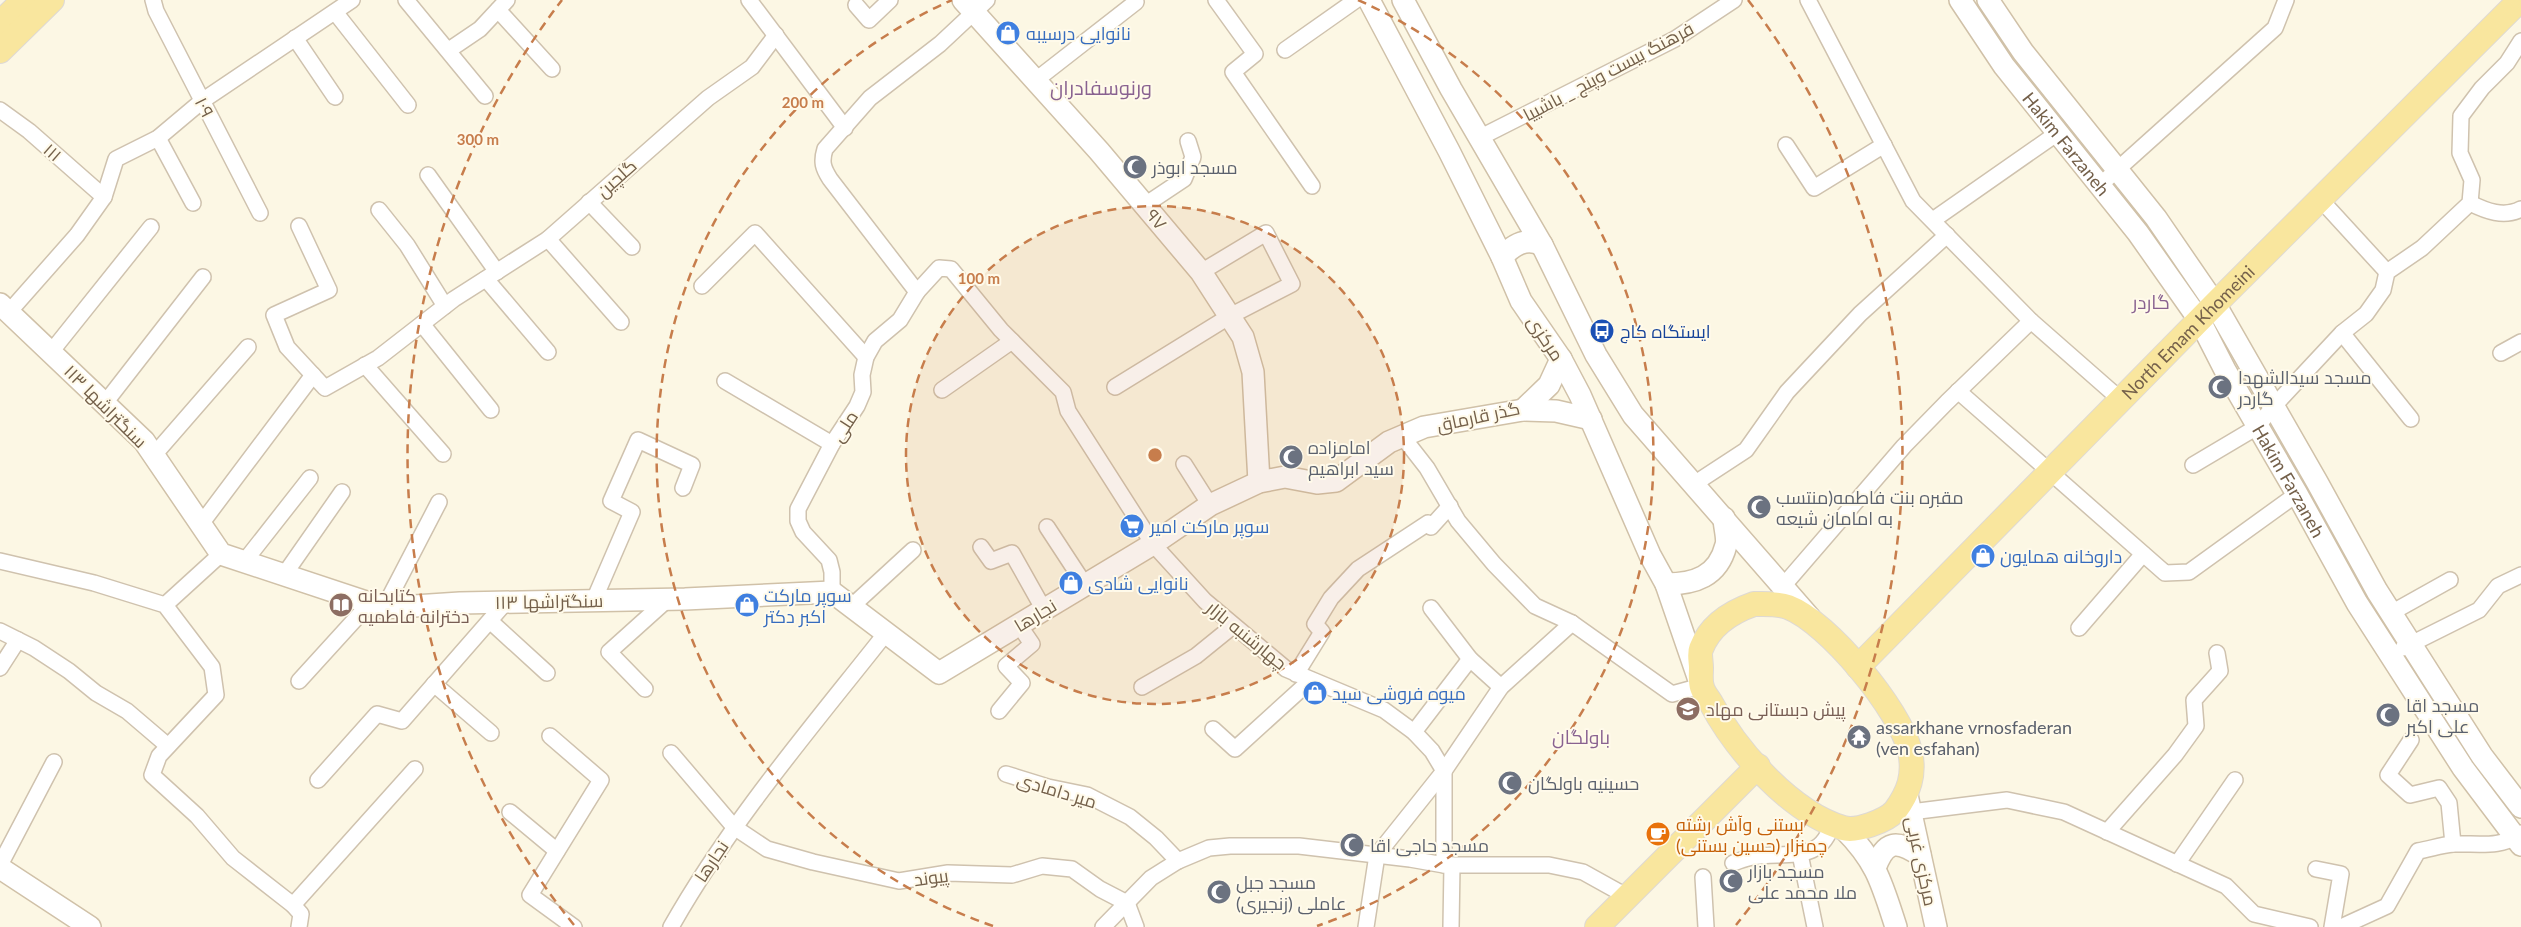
<svg xmlns="http://www.w3.org/2000/svg" width="2521" height="927" viewBox="0 0 2521 927" font-family="Lato,Cairo,sans-serif">
  <style>
    .lines { fill: none; stroke-linecap: round; stroke-linejoin: round }
    .street-casing { stroke: #cfc2ae; stroke-width: 18 }
    .secondary-casing { stroke: #d0c1a8; stroke-width: 24 }
    .primary-casing { stroke: #ded9d4; stroke-width: 26 }
    .street { stroke: #fff; stroke-width: 15 }
    .secondary { stroke: #fff; stroke-width: 21 }
    .primary { stroke: #f9e69e; stroke-width: 24 }
    .ring { fill: none; stroke: #c77d4c; stroke-width: 2.5; stroke-dasharray: 9 6 }
    .labels { text-anchor: middle; dominant-baseline: central; stroke-width: 4; stroke-linejoin: round; paint-order: stroke }
    .shop-label { font-size: 18px; fill: #366cbe; stroke: #fffaea; text-anchor: start }
    .street-label { font-size: 18px; fill: #74604a; stroke: #fffaea }
    .worship-label { font-size: 18px; fill: #5b616d; stroke: #fffaea; text-anchor: start }
    .transit-label { font-size: 18px; fill: #164399; stroke: #fffaea; text-anchor: start }
    .education-label { font-size: 18px; fill: #785e54; stroke: #fffaea; text-anchor: start }
    .food-label { font-size: 18px; fill: #c56008; stroke: #fffaea; text-anchor: start }
    .neighbourhood-label { font-size: 19px; fill: #896290; stroke: #fffaea }
    .quarter-label { font-size: 20px; fill: #896290; stroke: #fffaea }
    .centre { fill: #c77d4c; stroke: #fffaea; stroke-width: 2.5 }
    .ring-label { font-size: 15px; text-anchor: middle; font-weight: bold; fill: #c77d4c; stroke: #fffaea; stroke-width: 4; stroke-linejoin: round; paint-order: stroke }
  </style>
  <rect width="100%" height="100%" fill="#fcf7e4"/>
  <g class="lines">
    <defs>
      <g id="street">
        <path d="M153 0 156 11 260 213"/>
        <path d="M406 0 485 96"/>
        <path d="M749 0 845 128"/>
        <path d="M1216 0 1255 54 1233 72 1312 186"/>
        <path d="M1808 0 1913 201 2031 321 2121 400"/>
        <path d="M856 5 869 20 890 0"/>
        <path d="M498 10 552 69"/>
        <path d="M335 12 408 105"/>
        <path d="M295 38 335 97"/>
        <path d="M449 50 480 29 507 0"/>
        <path d="M1285 50 1356 0"/>
        <path d="M1036 80 1136 2"/>
        <path d="M0 110 29 131 104 197"/>
        <path d="M158 138 193 203"/>
        <path d="M1479 138 1675 39 1734 0"/>
        <path d="M1786 145 1814 188 1884 145"/>
        <path d="M428 175 497 272"/>
        <path d="M2099 186 2275 28 2286 0"/>
        <path d="M2321 200 2387 272"/>
        <path d="M589 202 632 247"/>
        <path d="M2470 203C2486 211 2504 218 2521 209"/>
        <path d="M1145 205 1184 179 1193 157 1188 141"/>
        <path d="M379 210 407 245 445 306"/>
        <path d="M1933 220 2059 132"/>
        <path d="M299 226 329 290 274 315 287 347 325 388 378 358 454 299 548 239 708 98 752 67 776 35"/>
        <path d="M548 239 621 322"/>
        <path d="M486 279 548 352"/>
        <path d="M702 286 755 233 866 357"/>
        <path d="M917 292 830 179C823 168 821 162 825 149L870 98 940 44 987 0"/>
        <path d="M9 312 77 235 104 197 116 159 158 138 202 101 352 0"/>
        <path d="M422 324 491 410"/>
        <path d="M2342 333 2411 419"/>
        <path d="M51 352 151 227"/>
        <path d="M2501 353 2521 342"/>
        <path d="M365 365 443 454"/>
        <path d="M725 381 832 444"/>
        <path d="M1115 387 1230 316 1292 284 1266 233 1201 272"/>
        <path d="M942 390 1012 341"/>
        <path d="M1958 391 2165 573 2189 572 2297 494"/>
        <path d="M105 403 203 277"/>
        <path d="M1402 436 1427 468 1458 521 1494 564 1535 606 1572 623 1672 694 1701 686"/>
        <path d="M154 455 248 347"/>
        <path d="M1184 464 1210 505"/>
        <path d="M2193 465 2257 427 2273 407 2342 333 2366 314 2383 290 2387 272 2422 248 2470 203 2472 180 2460 153 2461 116 2482 88 2507 63 2521 41"/>
        <path d="M1694 484 1746 450 1787 392 1860 314 1947 235"/>
        <path d="M201 524 313 375"/>
        <path d="M1047 527 1085 585"/>
        <path d="M981 547 991 561 1012 553 1044 610"/>
        <path d="M0 561 94 583 165 605 212 667 216 695 159 756 152 775 197 816 233 858 293 905 301 914 299 927"/>
        <path d="M244 562 310 478"/>
        <path d="M284 575 342 492"/>
        <path d="M1784 585 1904 446 1947 402 2031 321"/>
        <path d="M832 592V572L829 560 803 532 798 521V509L832 444 857 406 863 392 862 375 866 357 875 341 900 320 917 292 939 268 951 269 1001 330 1063 392 1068 411 1153 544 1205 601 1286 669 1384 710 1414 732 1432 751 1444 771V865"/>
        <path d="M594 600 632 512 611 501 638 440 692 465 683 488"/>
        <path d="M165 605 221 554"/>
        <path d="M851 607 913 550"/>
        <path d="M384 608 439 502"/>
        <path d="M1431 608 1470 659 1501 687"/>
        <path d="M2391 613 2450 580"/>
        <path d="M490 621 547 673"/>
        <path d="M2079 628 2143 554"/>
        <path d="M0 631 34 648 69 671 96 693 127 711 168 746"/>
        <path d="M2403 648 2479 610 2498 586 2521 575"/>
        <path d="M0 668 18 640"/>
        <path d="M1296 674 1322 632 1315 624 1331 598 1358 569 1428 523 1431 527 1450 506"/>
        <path d="M299 681 370 603"/>
        <path d="M434 684 491 733"/>
        <path d="M1142 687 1196 656 1233 626"/>
        <path d="M645 689 609 652 668 599"/>
        <path d="M999 711 1022 683 1006 666 1032 644 1019 625"/>
        <path d="M1213 729 1235 749 1311 680"/>
        <path d="M1414 732 1470 659"/>
        <path d="M550 736 601 780 530 895 574 927"/>
        <path d="M2411 740 2388 775 2410 795 2439 788 2449 803 2453 844"/>
        <path d="M671 753 734 827 767 849 813 862 899 881 948 873 1012 875 1042 866 1072 869 1100 889 1127 903 1136 927"/>
        <path d="M1006 774 1048 787 1087 795 1130 817 1156 838 1178 861"/>
        <path d="M318 780 377 714 402 721 506 602"/>
        <path d="M510 812 557 851"/>
        <path d="M1911 812 2007 800 2064 812 2226 886 2254 914 2310 927"/>
        <path d="M2107 832 2175 755 2196 726 2194 700 2220 671 2217 653"/>
        <path d="M1800 854 1815 927"/>
        <path d="M1733 863C1739 861 1746 858 1752 857 1784 851 1823 865 1832 822"/>
        <path d="M2177 864 2235 780"/>
        <path d="M0 865 54 762"/>
        <path d="M2316 869 2341 874 2332 927"/>
        <path d="M1703 877 1706 927"/>
        <path d="M293 905 415 769"/>
        <path d="M671 927C731 821 811 728 886 633"/>
        <path d="M1103 927 1151 878 1178 861 1209 848 1230 846H1299L1410 859 1444 865H1549L1583 872 1628 897"/>
        <path d="M1366 927 1377 855 1444 771 1501 687 1572 623"/>
        <path d="M1451 927 1452 865"/>
        <path d="M2341 927 2387 906 2418 851C2430 849 2441 845 2453 844 2477 843 2501 849 2521 833"/>
      </g>
      <g id="secondary">
        <path d="M963 0 1099 151 1201 272 1243 337 1253 372 1259 482"/>
        <path d="M1369 0 1449 151 1502 257 1521 301 1561 359 1580 395 1650 555 1666 584 1698 677"/>
        <path d="M1403 0 1451 89 1542 245 1596 355 1633 415 1810 618"/>
        <path id="s1" d="M1960 0 2004 66 2138 233 2200 321 2225 370 2297 494 2357 603 2463 768 2521 845"/>
        <path d="M1988 0 2023 52 2156 218 2215 304 2317 482 2377 591 2482 756 2521 807"/>
        <path d="M1502 257C1513 245 1526 237 1542 245"/>
        <path d="M0 304 144 441 221 554 384 608 460 603 685 599 832 592 939 673 1153 544 1210 505 1259 482 1285 477 1317 483 1336 481 1389 442 1424 427 1523 410 1556 411 1591 419"/>
        <path d="M1523 410 1549 385 1561 359"/>
        <path d="M1666 584C1694 584 1718 577 1726 545 1728 538 1724 526 1724 518"/>
        <path d="M1907 795 1936 927"/>
        <path d="M1844 829C1877 862 1882 884 1896 927"/>
        <path d="M0 868 90 927"/>
        <path d="M1875 868C1886 840 1896 840 1920 855"/>
      </g>
      <g id="primary">
        <path d="M0 23 24 0"/>
        <path d="M0 51 52 0"/>
        <path d="M1754 604C1764 604 1777 603 1788 607 1828 622 1900 710 1910 751 1915 775 1909 792 1895 811 1886 821 1856 832 1843 828 1790 812 1736 750 1711 703 1708 698 1703 692 1702 687 1700 681 1701 673 1701 668 1701 662 1699 654 1701 649 1710 625 1731 612 1754 604Z"/>
        <path id="s2" d="M1858 667 2215 304 2520 0"/>
        <path d="M1597 927 1758 766"/>
      </g>
    </defs>
    <use href="#street" class="street-casing"/>
    <use href="#secondary" class="secondary-casing"/>
    <use href="#primary" class="primary-casing"/>
    <use href="#street" class="street"/>
    <use href="#secondary" class="secondary"/>
    <use href="#primary" class="primary"/>
  </g>
  <circle cx="1155" cy="455" r="249" fill="#c77d4c" fill-opacity=".12"/>
  <g class="ring">
    <circle cx="1155" cy="455" r="249"/>
    <path d="M993 926A498 498 0 0 1 952 0M1358 0A498 498 0 0 1 1317 926"/>
    <path d="M574 925A747 747 0 0 1 562 0M1748 0A747 747 0 0 1 1736 925"/>
  </g>
  <defs>
    <symbol id="shop-disc" viewBox="-11 -11 22 22"><circle r="9.5" fill="#3f7fe0" stroke="#fffaea"/><path d="M-5-2.5h2.3a2.7 3.5 0 0 1 5.4 0H5L5.5 6h-11ZM-1.5-2.5h3a1.5 2.3 0 0 0-3 0Z" fill="#fff"/></symbol>
    <symbol id="mosque-disc" viewBox="-11 -11 22 22"><circle r="9.5" fill="#6b7280" stroke="#fffaea"/><path d="M3.5-4.9A6 6 0 1 0 3.5 4.9A5 5 0 1 1 3.5-4.9Z" fill="#fff"/></symbol>
    <symbol id="bus-disc" viewBox="-11 -11 22 22"><circle r="9.5" fill="#1a4fb4" stroke="#fffaea"/><path d="M-5-6H5V4H4V6H2V4H-2V6H-4V4H-5ZM-3.5-4V0h7V-4ZM-3.5 1.2v1.5H-2V1.2ZM2 1.2v1.5H3.5V1.2Z" fill="#fff"/></symbol>
    <symbol id="supermarket-disc" viewBox="-11 -11 22 22"><circle r="9.5" fill="#3f7fe0" stroke="#fffaea"/><path d="M-6-5.5h2.5l.6 2H6L4.5 2H-2.5L-4.4-4H-6ZM-1.5 3.2a1.3 1.3 0 1 0 .1 0ZM3 3.2a1.3 1.3 0 1 0 .1 0Z" fill="#fff"/></symbol>
    <symbol id="library-disc" viewBox="-11 -11 22 22"><circle r="9.5" fill="#8d6e63" stroke="#fffaea"/><path d="M-6-4Q-3-5.5-.7-3.5V5Q-3 3-6 4ZM6-4Q3-5.5 .7-3.5V5Q3 3 6 4Z" fill="#fff"/></symbol>
    <symbol id="school-disc" viewBox="-11 -11 22 22"><circle r="9.5" fill="#8d6e63" stroke="#fffaea"/><path d="M0-5L7-2L0 1L-7-2ZM-4 1L0 2.5L4 1V4Q0 6-4 4Z" fill="#fff"/></symbol>
    <symbol id="temple-disc" viewBox="-11 -11 22 22"><circle r="9.5" fill="#6b7280" stroke="#fffaea"/><path d="M0-6L5-2H3V0L6.5 2.5H4V6H1.5V3h-3V6H-4V2.5H-6.5L-3 0V-2H-5Z" fill="#fff"/></symbol>
    <symbol id="cafe-disc" viewBox="-11 -11 22 22"><circle r="9.5" fill="#e8710a" stroke="#fffaea"/><path d="M-5.5-4.5H6V0H3Q3 3.5 0 3.5H-2.5Q-5.5 3.5-5.5 0ZM3-3.2v2h1.7v-2ZM-6 4.5H4V6H-6Z" fill="#fff"/></symbol>
  </defs>
  <g fill-rule="evenodd">
    <use href="#shop-disc" x="994" y="19" width="28" height="28"/>
    <use href="#mosque-disc" x="1121" y="153" width="28" height="28"/>
    <use href="#bus-disc" x="1588" y="317" width="28" height="28"/>
    <use href="#mosque-disc" x="2206" y="373" width="28" height="28"/>
    <use href="#mosque-disc" x="1277" y="443" width="28" height="28"/>
    <use href="#mosque-disc" x="1745" y="493" width="28" height="28"/>
    <use href="#supermarket-disc" x="1118" y="512" width="28" height="28"/>
    <use href="#shop-disc" x="1969" y="542" width="28" height="28"/>
    <use href="#shop-disc" x="1057" y="569" width="28" height="28"/>
    <use href="#library-disc" x="327" y="591" width="28" height="28"/>
    <use href="#shop-disc" x="733" y="591" width="28" height="28"/>
    <use href="#shop-disc" x="1301" y="679" width="28" height="28"/>
    <use href="#school-disc" x="1674" y="695" width="28" height="28"/>
    <use href="#mosque-disc" x="2374" y="701" width="28" height="28"/>
    <use href="#temple-disc" x="1845" y="723" width="28" height="28"/>
    <use href="#mosque-disc" x="1496" y="769" width="28" height="28"/>
    <use href="#cafe-disc" x="1644" y="820" width="28" height="28"/>
    <use href="#mosque-disc" x="1338" y="831" width="28" height="28"/>
    <use href="#mosque-disc" x="1717" y="867" width="28" height="28"/>
    <use href="#mosque-disc" x="1205" y="878" width="28" height="28"/>
  </g>
  <g class="labels">
    <g class="shop-label">
      <text x="1026" y="33">نانوایی درسیبه</text>
      <text x="1150" y="526">سوپر مارکت امیر</text>
      <text x="2000" y="556">داروخانه همایون</text>
      <text x="1088" y="583">نانوایی شادی</text>
      <text x="764" y="595">سوپر مارکت<tspan x="764" dy="21">اکبر دکتر</tspan></text>
      <text x="1332" y="693">میوه فروشی سید</text>
    </g>
    <g class="street-label">
      <text transform="translate(1608 71) rotate(-28)">فرهنگ بیست وپنج _ باشییا</text>
      <text transform="translate(205 107) rotate(63)">۱۰۹</text>
      <text stroke="none"><textPath href="#s1" startOffset="179">Hakim Farzaneh</textPath></text>
      <text transform="translate(53 152) rotate(41)">۱۱۱</text>
      <text transform="translate(616 178) rotate(-42)">گلچین</text>
      <text transform="translate(1157 219) rotate(50)">۹۷</text>
      <text stroke="none"><textPath href="#s2" startOffset="470">North Emam Khomeini</textPath></text>
      <text transform="translate(1546 338) rotate(57)">مرکزی</text>
      <text transform="translate(106 406) rotate(45)">سنگتراشها ۱۱۳</text>
      <text transform="translate(1478 416) rotate(-12)">گذر قارماق</text>
      <text transform="translate(844 426) rotate(-57)">ملی</text>
      <text stroke="none"><textPath href="#s1" startOffset="584">Hakim Farzaneh</textPath></text>
      <text transform="translate(549 601) rotate(-1)">سنگتراشها ۱۱۳</text>
      <text transform="translate(1035 615) rotate(-31)">نجارها</text>
      <text transform="translate(1247 635) rotate(39)">چهارشنبه بازار</text>
      <text transform="translate(1057 790) rotate(17)">میر دامادی</text>
      <text transform="translate(711 861) rotate(-56)">نجارها</text>
      <text transform="translate(1922 861) rotate(78)">مرکزی غربی</text>
      <text transform="translate(931 877) rotate(-8)">پیوند</text>
    </g>
    <g class="worship-label">
      <text x="1152" y="167">مسجد ابوذر</text>
      <text x="2238" y="377">مسجد سیدالشهدا<tspan x="2238" dy="21">گاردر</tspan></text>
      <text x="1308" y="447">امامزاده<tspan x="1308" dy="21">سید ابراهیم</tspan></text>
      <text x="1776" y="497">مقبره بنت فاطمه(منتسب<tspan x="1776" dy="21">به امامان شیعه</tspan></text>
      <text x="2406" y="705">مسجد اقا<tspan x="2406" dy="21">علی اکبر</tspan></text>
      <text x="1876" y="727">assarkhane vrnosfaderan<tspan x="1876" dy="21">(ven esfahan)</tspan></text>
      <text x="1528" y="783">حسینیه باولگان</text>
      <text x="1370" y="845">مسجد حاجی اقا</text>
      <text x="1748" y="871">مسجد بازار<tspan x="1748" dy="21">ملا محمد علی</tspan></text>
      <text x="1236" y="882">مسجد جبل<tspan x="1236" dy="21">عاملی (زنجیری)</tspan></text>
    </g>
    <g class="transit-label">
      <text x="1620" y="331">ایستگاه کاج</text>
    </g>
    <g class="education-label">
      <text x="358" y="595">کتابحانه<tspan x="358" dy="21">دخترانه فاطمیه</tspan></text>
      <text x="1706" y="709">پیش دبستانی مهاد</text>
    </g>
    <g class="food-label">
      <text x="1676" y="824">بستنی وآش رشته<tspan x="1676" dy="21">چمنزار (حسین بستنی)</tspan></text>
    </g>
    <g class="neighbourhood-label">
      <text x="2151" y="301">گاردر</text>
      <text x="1581" y="736">باولگان</text>
    </g>
    <g class="quarter-label">
      <text x="1101" y="87">ورنوسفادران</text>
    </g>
  </g>
  <circle cx="1155" cy="455" r="8" class="centre"/>
  <g class="ring-label">
    <text x="803" y="108">200 m</text>
    <text x="478" y="145">300 m</text>
    <text x="979" y="284">100 m</text>
  </g>
</svg>
